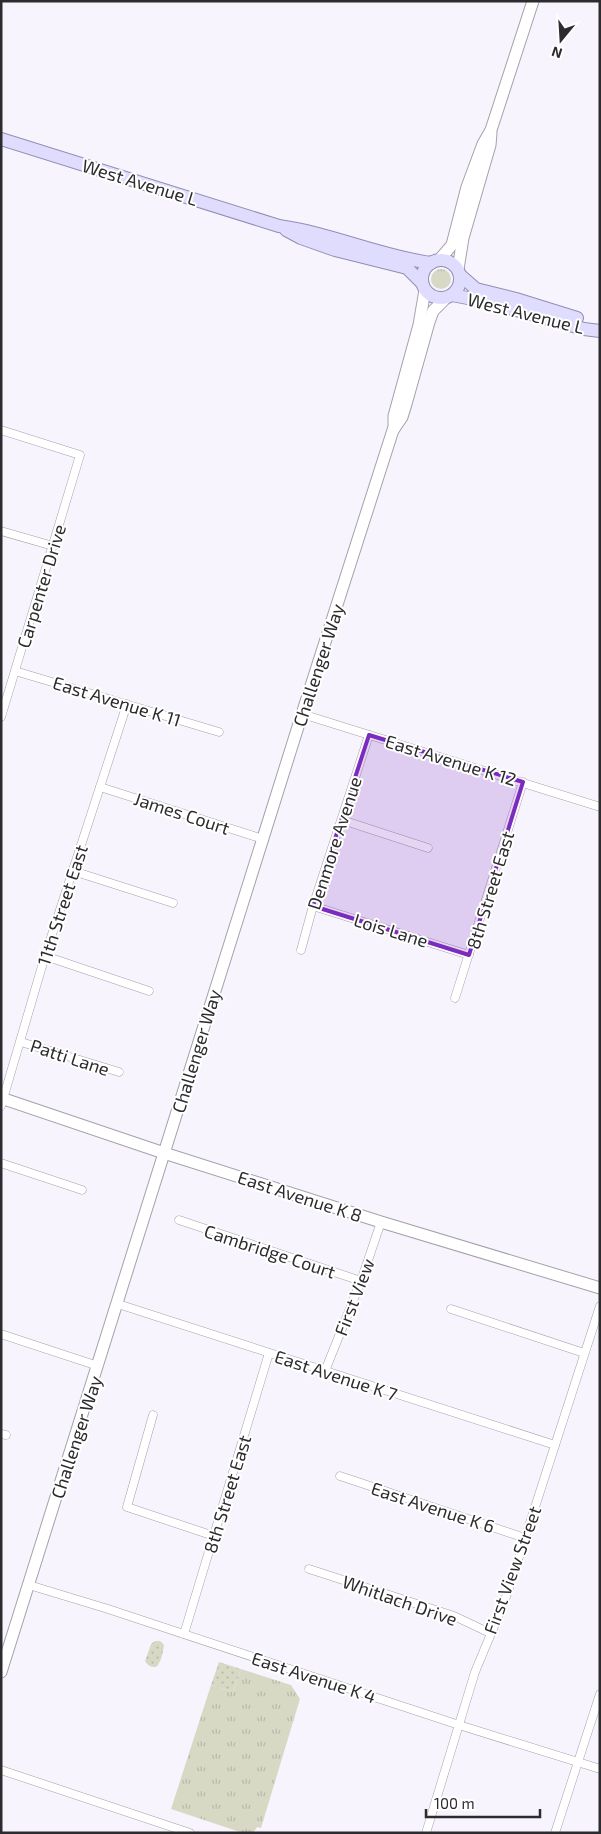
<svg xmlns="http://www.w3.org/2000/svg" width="601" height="1834" viewBox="0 0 601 1834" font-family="'Exo 2',sans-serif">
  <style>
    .grass { fill: url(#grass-tufts) }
    .park { fill: url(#park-dots) }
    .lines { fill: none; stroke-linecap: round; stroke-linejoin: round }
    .street-casing { stroke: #a5a1aa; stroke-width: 9 }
    .secondary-casing { stroke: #a5a1aa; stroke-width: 13 }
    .primary-casing { stroke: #928eb3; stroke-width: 14 }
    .street { stroke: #fff; stroke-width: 8 }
    .secondary { stroke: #fff; stroke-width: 11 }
    .primary { stroke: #dfdcfd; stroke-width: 12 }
    .marked { fill: #7b2cbf; fill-opacity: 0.2; stroke: #7b2cbf; stroke-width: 4; stroke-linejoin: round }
    .labels { text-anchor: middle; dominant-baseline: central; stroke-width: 4; stroke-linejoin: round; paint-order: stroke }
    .street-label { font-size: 18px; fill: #2c2b2e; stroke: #fff }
  </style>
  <defs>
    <pattern id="grass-tufts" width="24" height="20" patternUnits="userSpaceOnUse" patternTransform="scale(1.25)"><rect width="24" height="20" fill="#d7d9c5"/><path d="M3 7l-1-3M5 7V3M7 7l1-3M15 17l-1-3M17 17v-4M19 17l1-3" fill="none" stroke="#b9baaa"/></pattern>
    <pattern id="park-dots" width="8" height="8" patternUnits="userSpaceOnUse" patternTransform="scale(1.25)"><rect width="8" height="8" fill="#d7d9c5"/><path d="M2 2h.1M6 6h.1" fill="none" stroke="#b9baaa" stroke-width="1.8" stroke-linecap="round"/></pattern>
  </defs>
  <rect width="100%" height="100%" fill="#f8f4fe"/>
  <g class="grass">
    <circle cx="441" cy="279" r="10"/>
    <path d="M241 1669 291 1685 300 1699 261 1828 257 1827 253 1833H243L171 1809 211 1685 233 1692Z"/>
  </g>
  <g class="park">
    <path d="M155 1641H160L164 1645C163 1652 161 1663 156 1667 151 1667 148 1666 145 1661L151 1644Z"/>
    <path d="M219 1662 241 1669 233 1692 211 1685Z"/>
  </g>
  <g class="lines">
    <defs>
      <g id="street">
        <path d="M1 430 80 455 1 717"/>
        <path d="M1 531 53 546"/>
        <path d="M15 671 219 732"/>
        <path d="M302 714 600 807"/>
        <path d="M100 787 263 839"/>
        <path d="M342 820 428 848"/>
        <path d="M73 871 173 903"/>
        <path d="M313 906 469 955"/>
        <path d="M301 950 313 906 369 735"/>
        <path d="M45 956 149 991"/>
        <path d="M455 998 523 782"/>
        <path d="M21 1042 119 1072"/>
        <path d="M1 1106 45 956 127 704"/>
        <path d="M1 1163 82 1190"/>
        <path d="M179 1220 361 1281"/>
        <path d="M118 1304 555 1445"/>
        <path d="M451 1309 584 1353"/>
        <path d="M1 1334 98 1366"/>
        <path d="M325 1371 361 1281 381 1222"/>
        <path d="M153 1415 127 1507 214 1536"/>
        <path d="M1 1434 6 1435"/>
        <path d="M340 1476 525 1538"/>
        <path d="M309 1569 454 1616 490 1633"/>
        <path d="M29 1585 108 1609 459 1725 600 1769"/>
        <path d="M184 1634 269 1353"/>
        <path d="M1 1770 190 1833"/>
        <path d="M426 1833 475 1672 505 1600 600 1306"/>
        <path d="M555 1833 600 1694"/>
      </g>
      <g id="secondary">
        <path d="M439 260 452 245 467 187 483 144 491 130 533 1"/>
        <path d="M458 269 463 238 490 145 491 133"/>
        <path d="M394 429V416L419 325 425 290"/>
        <path d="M1 1098 164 1153 381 1222 600 1288"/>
        <path d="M1 1672 302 714 393 430 402 417 406 404 429 322 433 311 446 298"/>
      </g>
      <g id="primary">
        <path d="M1 139 279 226C331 233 379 256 431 263"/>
        <path d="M286 230 301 238 335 250 407 268 422 283"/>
        <circle cx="441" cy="279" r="19"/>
        <path d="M460 275 476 289 516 299 577 318"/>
        <path d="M452 295 488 302 584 329 600 331"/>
      </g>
    </defs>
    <use href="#street" class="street-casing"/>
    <use href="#secondary" class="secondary-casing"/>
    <use href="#primary" class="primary-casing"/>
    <use href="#street" class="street"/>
    <use href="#secondary" class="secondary"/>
    <use href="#primary" class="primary"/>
  </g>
  <path class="marked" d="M369 735 523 782 469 955 313 906Z"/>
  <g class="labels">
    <g class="street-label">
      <text transform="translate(140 182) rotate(17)">West Avenue L</text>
      <text transform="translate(526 313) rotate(14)">West Avenue L</text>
      <text transform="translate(41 586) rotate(-73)">Carpenter Drive</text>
      <text transform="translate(318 665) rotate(-72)">Challenger Way</text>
      <text transform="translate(117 701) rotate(17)">East Avenue K 11</text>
      <text transform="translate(451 760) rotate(17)">East Avenue K 12</text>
      <text transform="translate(182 813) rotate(18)">James Court</text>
      <text transform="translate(334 843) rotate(-72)">Denmore Avenue</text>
      <text transform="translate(490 890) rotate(-73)">8th Street East</text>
      <text transform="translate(62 905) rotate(-72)">11th Street East</text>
      <text transform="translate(391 930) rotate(17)">Lois Lane</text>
      <text transform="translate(196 1051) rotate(-73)">Challenger Way</text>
      <text transform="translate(70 1057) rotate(18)">Patti Lane</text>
      <text transform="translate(300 1196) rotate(18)">East Avenue K 8</text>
      <text transform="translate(270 1251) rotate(18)">Cambridge Court</text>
      <text transform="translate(354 1297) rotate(-69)">First View</text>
      <text transform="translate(336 1375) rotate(18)">East Avenue K 7</text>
      <text transform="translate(76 1437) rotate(-72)">Challenger Way</text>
      <text transform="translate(227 1494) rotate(-73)">8th Street East</text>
      <text transform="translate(433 1507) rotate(18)">East Avenue K 6</text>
      <text transform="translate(512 1570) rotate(-70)">First View Street</text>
      <text transform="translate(400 1600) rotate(19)">Whitlach Drive</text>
      <text transform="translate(314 1677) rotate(18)">East Avenue K 4</text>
    </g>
  </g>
  <rect width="601" height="1834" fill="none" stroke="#2c2b2e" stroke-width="5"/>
  <g transform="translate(561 40) rotate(198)" stroke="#ffffff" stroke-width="4" paint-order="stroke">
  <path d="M0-4L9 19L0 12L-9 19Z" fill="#2c2b2e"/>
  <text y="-8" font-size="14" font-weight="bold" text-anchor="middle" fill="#2c2b2e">N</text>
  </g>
  <path d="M426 1809v8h114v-8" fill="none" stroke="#2c2b2e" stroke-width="2.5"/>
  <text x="434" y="1809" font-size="15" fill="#2c2b2e" stroke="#ffffff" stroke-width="4" paint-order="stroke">100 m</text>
</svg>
